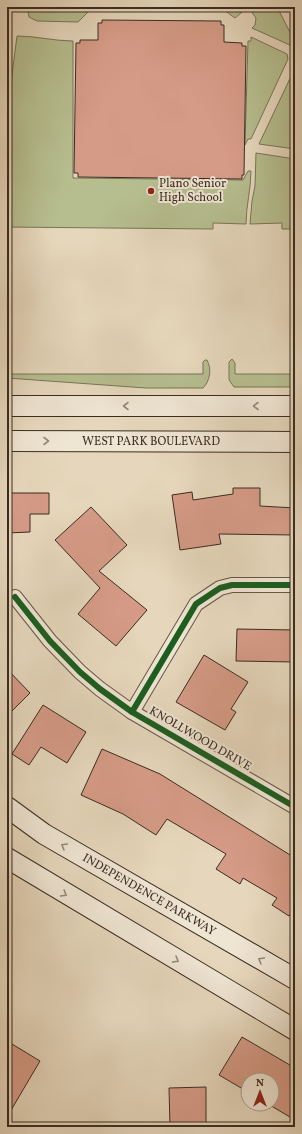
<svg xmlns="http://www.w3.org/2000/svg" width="302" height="1134" viewBox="0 0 302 1134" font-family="Vollkorn,serif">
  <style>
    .green { fill: #b6be90; stroke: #787559 }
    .building { fill: #d69b87; stroke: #3a2c22 }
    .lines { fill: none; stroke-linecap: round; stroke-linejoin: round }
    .minor-casing { stroke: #655748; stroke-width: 16 }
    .secondary-casing { stroke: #3a2c22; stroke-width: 22 }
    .minor { stroke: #efe5d3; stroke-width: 14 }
    .secondary { stroke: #efe5d3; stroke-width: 20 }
    .cycleway-casing { stroke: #efe5d3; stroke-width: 8 }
    .cycleway { stroke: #1b5e20; stroke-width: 6 }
    .oneway { stroke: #94887a }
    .poi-dot { fill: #8f2418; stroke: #efe5d3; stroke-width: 1.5 }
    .labels { text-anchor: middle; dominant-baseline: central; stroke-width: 4; stroke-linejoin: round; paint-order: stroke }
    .poi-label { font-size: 12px; fill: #3a2c22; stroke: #efe5d3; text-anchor: start }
    .street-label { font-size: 12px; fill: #3a2c22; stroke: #efe5d3 }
  </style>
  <rect width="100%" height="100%" fill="#e6d7bc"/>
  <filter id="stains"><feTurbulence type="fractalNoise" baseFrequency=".005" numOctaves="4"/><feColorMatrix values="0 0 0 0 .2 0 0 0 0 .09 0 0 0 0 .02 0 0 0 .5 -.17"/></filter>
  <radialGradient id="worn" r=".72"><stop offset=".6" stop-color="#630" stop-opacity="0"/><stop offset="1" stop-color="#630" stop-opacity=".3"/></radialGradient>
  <g class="green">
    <path d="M27 7H93L78 22 37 21 29 17Z"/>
    <path d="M226 7H248L235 18 224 10Z"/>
    <path d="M256 7H277L294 40V44L292 46 252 28 255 25 256 18 251 11Z"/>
    <path d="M17 36C36 36 54 41 73 41V178L243 180 248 171H251C251 189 246 206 246 224L213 223V229L7 227V113Z"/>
    <path d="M251 37 287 54 288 59 251 139H248L245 145 248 41H251Z"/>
    <path d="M295 68V149L259 144Z"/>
    <path d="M256 153 295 159V229H282V223L250 224 252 201 255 186Z"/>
    <path d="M232 359 235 363V374H295V387H234L229 380V362Z"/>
    <path d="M205 360H207C212 369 210 381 203 388H146L7 378V374H203V362Z"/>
  </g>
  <g class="building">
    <path d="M102 20 221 21V25H224V42L242 43V46H246L244 175H242V179L78 177V173H74L76 43H80V40H98V23H102Z"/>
    <path d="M233 488H260V506L295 508V535L219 534 221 544 180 550 172 495 192 492 193 500 233 494Z"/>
    <path d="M7 493H49V514H30V532L7 533Z"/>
    <path d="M91 507 127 545 99 571 147 610 116 646 78 614 100 588 55 540Z"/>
    <path d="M237 629 295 630V662L236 661Z"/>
    <path d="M204 655 248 682 231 709 236 712 225 730 176 702Z"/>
    <path d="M7 669 30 693 7 716Z"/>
    <path d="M43 705 86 732 67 763 41 747 29 765 12 754Z"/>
    <path d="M102 749 160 774 295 858V907L289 916 272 905 277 898 243 878 240 884 216 869 226 854 167 819 156 835 123 814 81 795Z"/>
    <path d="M242 1037 295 1068V1120L268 1104H272V1080H248V1092L219 1075Z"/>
    <path d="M7 1041 40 1061 7 1117Z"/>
    <path d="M206 1087V1127H170L169 1088Z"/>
  </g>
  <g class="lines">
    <defs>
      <g id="minor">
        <path d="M15 597 50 641 80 672 100 689 132 712 295 807"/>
        <path d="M132 712 196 604 220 588 232 585H295"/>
      </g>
      <g id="secondary">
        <path d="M7 406H295"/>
        <path d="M7 441 295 442"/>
        <path d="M7 807 44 834 295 979"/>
        <path d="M7 858 295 1030"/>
      </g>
    </defs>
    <use href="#minor" class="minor-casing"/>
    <use href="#secondary" class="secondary-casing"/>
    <use href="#minor" class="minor"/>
    <use href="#secondary" class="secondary"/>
    <defs>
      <g id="cycleway">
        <path d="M15 597 50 641 80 672 100 689 132 712 295 807"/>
        <path d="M132 712 196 604 220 588 232 585H295"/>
      </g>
    </defs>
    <use href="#cycleway" class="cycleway-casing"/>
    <use href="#cycleway" class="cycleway"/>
  </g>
  <defs><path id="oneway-chevron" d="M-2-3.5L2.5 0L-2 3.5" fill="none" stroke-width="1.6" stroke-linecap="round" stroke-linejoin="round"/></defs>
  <g class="oneway">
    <use href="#oneway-chevron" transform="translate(126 406) rotate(-180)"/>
    <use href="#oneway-chevron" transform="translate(256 406) rotate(180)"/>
    <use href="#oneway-chevron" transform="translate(46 441)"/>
    <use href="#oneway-chevron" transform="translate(64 846) rotate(-150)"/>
    <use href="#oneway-chevron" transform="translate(64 894) rotate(31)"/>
    <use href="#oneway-chevron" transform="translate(176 960) rotate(30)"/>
    <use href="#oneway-chevron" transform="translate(261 960) rotate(-150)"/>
  </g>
  <circle class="poi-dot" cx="151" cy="191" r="4"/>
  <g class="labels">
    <g class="poi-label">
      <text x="159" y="184">Plano Senior<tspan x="159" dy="14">High School</tspan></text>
    </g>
    <g class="street-label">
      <text x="151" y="442">WEST PARK BOULEVARD</text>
      <text transform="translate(200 739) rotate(30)">KNOLLWOOD DRIVE</text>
      <text transform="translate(149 895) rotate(30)">INDEPENDENCE PARKWAY</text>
    </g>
  </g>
  <rect width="302" height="1134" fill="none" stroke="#e6d7bc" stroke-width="24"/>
  <rect x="8" y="8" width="286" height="1118" fill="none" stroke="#3a2c22" stroke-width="2"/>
  <rect x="12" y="12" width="278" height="1110" fill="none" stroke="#3a2c22"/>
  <g transform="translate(260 1092)"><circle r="19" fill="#efe5d3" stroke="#a79b8c"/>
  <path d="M0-3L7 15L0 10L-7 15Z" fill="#8f2418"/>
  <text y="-6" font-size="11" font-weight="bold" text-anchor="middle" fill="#3a2c22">N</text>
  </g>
  <rect width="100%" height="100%" filter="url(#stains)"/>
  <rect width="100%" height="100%" fill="url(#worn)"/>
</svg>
